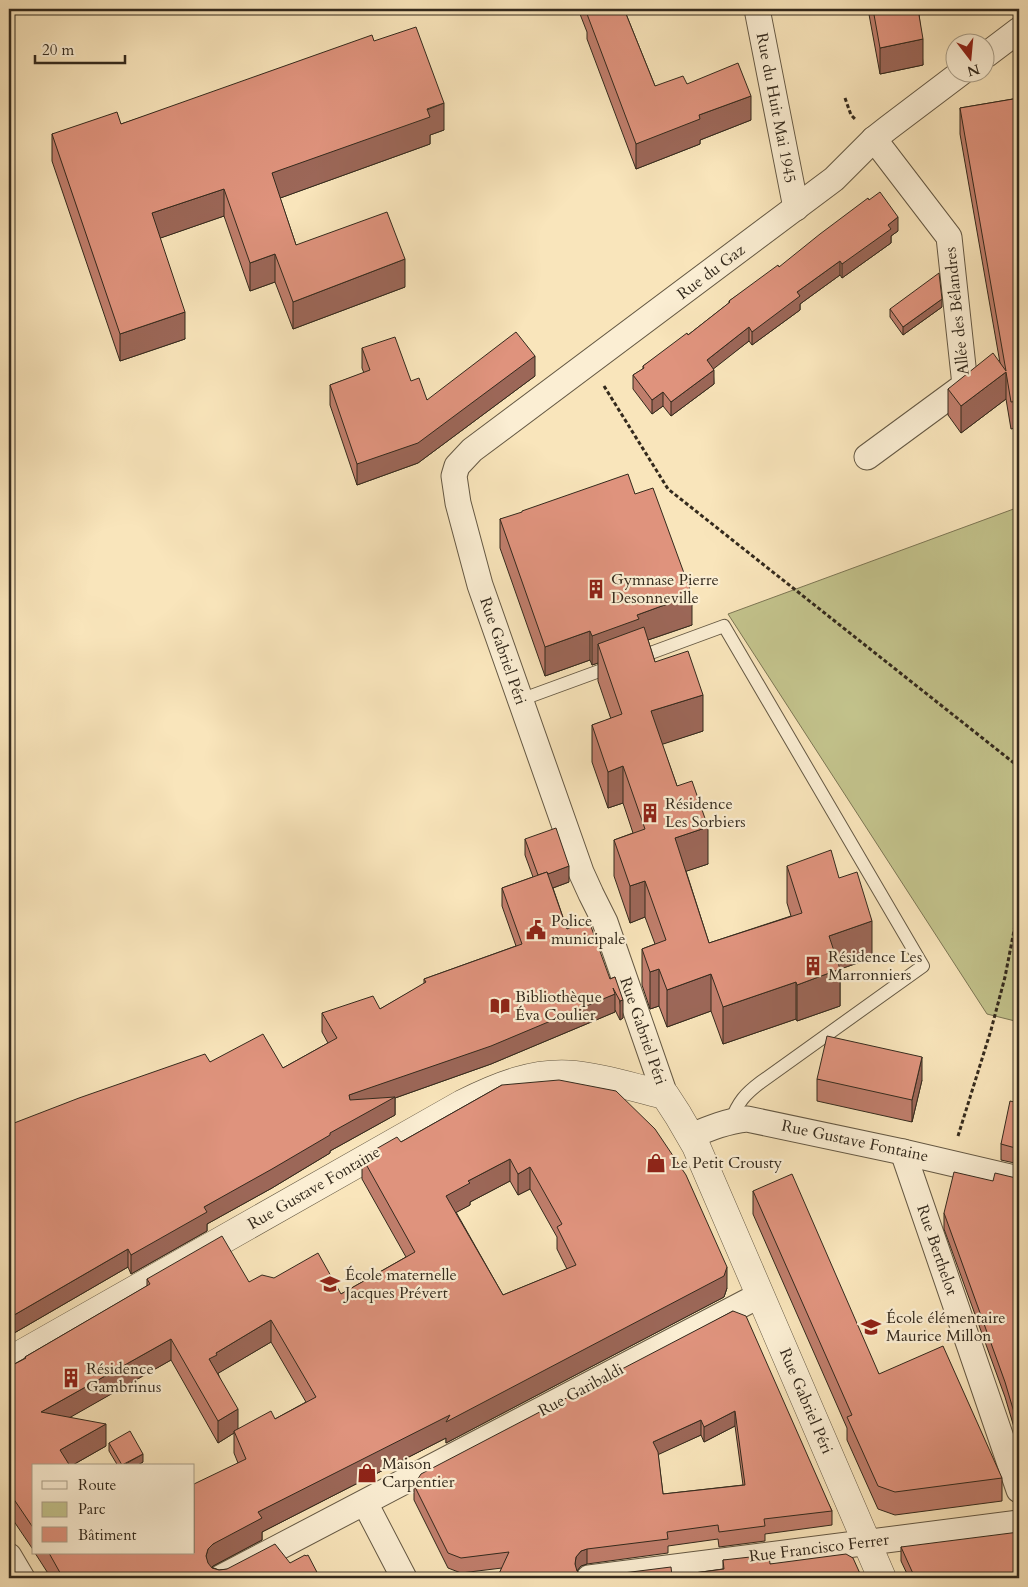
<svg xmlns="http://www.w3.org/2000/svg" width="1028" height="1587" viewBox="0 0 1028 1587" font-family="Cardo,serif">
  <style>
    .green { fill: #c3c38c; stroke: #7c7654 }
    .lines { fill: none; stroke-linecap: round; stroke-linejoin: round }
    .service-casing { stroke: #655944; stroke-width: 14 }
    .minor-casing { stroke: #655944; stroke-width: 27 }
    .tertiary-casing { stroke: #655944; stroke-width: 29 }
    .path { stroke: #342a1d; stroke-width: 3; stroke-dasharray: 4 2.5; stroke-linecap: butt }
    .service { stroke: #fbeed3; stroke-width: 12 }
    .minor { stroke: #fbeed3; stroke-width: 25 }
    .tertiary { stroke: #fbeed3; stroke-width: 28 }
    .wall { fill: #c07e6c; stroke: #342a1d; fill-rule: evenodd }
    .shaded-wall { fill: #9c6758; stroke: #342a1d }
    .building { fill: #df937d; stroke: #342a1d; fill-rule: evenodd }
    .labels { text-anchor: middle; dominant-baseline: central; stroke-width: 4.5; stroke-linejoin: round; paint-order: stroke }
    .street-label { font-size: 16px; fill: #342a1d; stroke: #fbeed3 }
    .poi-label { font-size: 16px; fill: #342a1d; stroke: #fbeed3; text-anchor: start }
  </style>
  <rect width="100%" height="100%" fill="#f9e5bb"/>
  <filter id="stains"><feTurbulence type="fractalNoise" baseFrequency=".004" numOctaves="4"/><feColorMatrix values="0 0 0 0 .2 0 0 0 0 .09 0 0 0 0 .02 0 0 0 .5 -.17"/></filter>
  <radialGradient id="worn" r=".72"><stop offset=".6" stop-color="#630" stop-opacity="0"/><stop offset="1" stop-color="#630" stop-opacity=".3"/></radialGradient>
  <path class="green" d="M1019 507V1022L987 1014 728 614Z"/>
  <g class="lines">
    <defs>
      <g id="service">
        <path d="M637 658 724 626 923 966 761 1082C745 1094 738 1102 731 1121"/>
        <path d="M520 700 613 666"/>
      </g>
      <g id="minor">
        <path d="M757 9 796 208"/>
        <path d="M986 55 1019 30"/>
        <path d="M867 457 965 385 949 237 874 139"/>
        <path d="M665 1095 605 922 591 894 581 872 480 585 458 503 454 476 457 466 472 450 834 179 874 139 888 128 962 72"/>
        <path d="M691 1136C710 1128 727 1121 747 1119L903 1152 1019 1179"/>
        <path d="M903 1152 1019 1490"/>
        <path d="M365 1503 404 1578"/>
        <path d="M9 1556 22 1578"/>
        <path d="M220 1578 760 1295"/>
        <path d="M589 1578 1019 1523"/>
      </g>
      <path id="tertiary" d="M9 1361 462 1104C498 1086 534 1071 575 1075 605 1078 635 1088 665 1095L678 1115 696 1146 882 1578"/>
    </defs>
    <use href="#service" class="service-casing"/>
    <use href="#minor" class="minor-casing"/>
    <use href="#tertiary" class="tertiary-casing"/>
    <g class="path">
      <path d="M845 98 851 115 855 119"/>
      <path d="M604 386 668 489 1019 767"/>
      <path d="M958 1136 991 1030 1005 977 1019 905"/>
    </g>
    <use href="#service" class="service"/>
    <use href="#minor" class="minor"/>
    <use href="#tertiary" class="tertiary"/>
  </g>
  <g class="wall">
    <path d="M578 9H624L655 86 687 84 751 120 700 140V144L636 169 587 39V32Z"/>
    <path d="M868 9H935L919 12 923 65 880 74Z"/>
    <path d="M374 41 444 130 430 135V144L280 198 296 245 405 287 293 329 275 282 250 291 224 216 160 238 185 339 120 361 52 161V134L121 124Z"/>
    <path d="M1019 98V427L1011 429 1006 399 961 433 948 415V389L1000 363 960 134V108Z"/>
    <path d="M898 231 891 236V243L842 278 840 275 800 304V310L752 345 749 341 713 368 714 384 671 416 663 406 652 414 633 389V375L643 369V366L688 335 729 303V301L779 267Z"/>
    <path d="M942 307 903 335 890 317V309Z"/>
    <path d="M362 348 411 381 427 400 535 376 418 463 357 485 330 405V385L364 373 362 368Z"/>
    <path d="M635 494 692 625 648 640 655 662 703 731 662 744 677 786 708 864 686 871 709 943 791 916 787 903V866L839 878 872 958 840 969V1006L797 1021 796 1019 723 1044 711 1011 667 1027 659 1006 650 1009 642 985V949L655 944 645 917 630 923 614 876V840L633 833 623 803 608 808 592 762V725L611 719 598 681V663L592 665 590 660 545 676 500 548V519Z"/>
    <path d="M525 839 569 882 553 888 567 929 610 979 615 977 623 1018 620 1020 615 1010V1012L491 1064 395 1098V1115L330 1151V1153L272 1188 207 1224V1231L131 1274 128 1267 9 1336 210 1062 283 1068 328 1043 322 1032V1013L380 1009 424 984V979L516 946 502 906V888L533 877 525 855Z"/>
    <path d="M817 1079 922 1080 912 1122 817 1101Z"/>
    <path d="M502 1085 727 1288 724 1297 446 1443V1438L262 1532V1540L213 1566 211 1567 219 1570 290 1563 320 1578H51L35 1553H194L238 1463 234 1453V1433L218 1443 171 1360 70 1417 106 1446 71 1466H34V1551L9 1514V1367L25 1358V1357L147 1286V1279L249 1282 341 1294 406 1257 362 1179V1157L401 1142ZM510 1181 518 1195 530 1189 557 1237V1249L567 1269 503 1295 456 1212 470 1205V1202ZM271 1342 306 1402 275 1419 238 1429 218 1373Z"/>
    <path d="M1019 1103V1164L1001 1160V1144Z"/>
    <path d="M1019 1177V1444L1005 1397 944 1229V1213L993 1181Z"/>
    <path d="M753 1191 879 1374 1002 1478V1501L895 1515 878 1509 847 1440V1428L753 1214Z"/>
    <path d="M733 1311 832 1511V1525L765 1534V1541L719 1547 718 1539 668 1546V1553L587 1564 581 1566 577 1571 583 1576 591 1577 672 1576 723 1569V1560L770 1564 862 1578H497L502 1568 461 1573 448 1568 414 1500V1485ZM735 1426 743 1485 663 1494 658 1454 701 1435 704 1442Z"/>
    <path d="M109 1443 143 1462 136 1466H118L109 1451Z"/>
    <path d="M901 1547 1019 1578H909L901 1561Z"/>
  </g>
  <g class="shaded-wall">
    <path d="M923 39V65L880 74V48Z"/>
    <path d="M751 96V120L700 140V144L636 169V144L699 115Z"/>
    <path d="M444 103V130L430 135V144L272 201V173Z"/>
    <path d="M224 189V216L152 241V213Z"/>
    <path d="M898 217V231L891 236V243L842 278V264L888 225Z"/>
    <path d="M275 254V282L250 291V263Z"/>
    <path d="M405 259V287L293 329V302Z"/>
    <path d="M840 261V275L800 304V310L752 345V332L797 292Z"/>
    <path d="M942 299V307L903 335V327Z"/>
    <path d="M185 312V339L120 361V334Z"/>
    <path d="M749 327V341L707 374V360Z"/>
    <path d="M535 356V376L418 463 357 485V464Z"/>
    <path d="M714 370V384L671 416V402Z"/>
    <path d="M1006 372V399L961 433V406Z"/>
    <path d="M663 392V406L652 414V400Z"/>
    <path d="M692 595V625L639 643 598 644V663L592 665V636L637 615Z"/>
    <path d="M590 631V660L545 676V647Z"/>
    <path d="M703 695V731L651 748V711Z"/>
    <path d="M623 766V803L608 808V772Z"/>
    <path d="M708 827V864L675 875V838Z"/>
    <path d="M569 866V882L539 893V877Z"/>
    <path d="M645 881V917L630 923V886Z"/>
    <path d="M872 921V958L829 973V936Z"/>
    <path d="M659 969V1006L650 1009V972Z"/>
    <path d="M840 969V1006L797 1021V985Z"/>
    <path d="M711 974V1011L667 1027V990Z"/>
    <path d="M796 982V1019L723 1044V1007Z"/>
    <path d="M615 994V1012L491 1064 395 1098V1115L330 1151V1153L272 1188 207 1224V1231L131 1274V1255L204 1207 330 1133 349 1113V1095Z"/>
    <path d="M623 1000V1018L620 1020V1001Z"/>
    <path d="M922 1057V1080L912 1122V1100Z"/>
    <path d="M510 1159V1181L470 1202V1205L446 1218V1196L468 1181Z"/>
    <path d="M530 1167V1189L518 1195V1174Z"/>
    <path d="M128 1249V1267L9 1336V1318Z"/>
    <path d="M727 1267V1288L724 1297 446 1443V1438L262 1532V1540L213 1566 208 1571 206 1556 208 1549 213 1544 258 1512Z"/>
    <path d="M271 1320V1342L217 1374 209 1359 216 1353Z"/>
    <path d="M171 1339V1360L41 1434V1412Z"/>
    <path d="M238 1409V1431H234V1433L218 1443V1421Z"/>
    <path d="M735 1411V1426L704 1442V1427Z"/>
    <path d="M701 1420V1435L653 1457V1442Z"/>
    <path d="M106 1424V1446L71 1466H60V1450Z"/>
    <path d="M143 1454V1462L136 1466H122Z"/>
    <path d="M587 1549V1564L581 1566 576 1572 575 1564 576 1557 581 1551Z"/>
  </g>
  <g class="building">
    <path d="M587 9H624L655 86 683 76 687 84 738 63 751 96 699 115 700 119 636 144 587 14 589 13Z"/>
    <path d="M873 9H918L923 39 880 48Z"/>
    <path d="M416 27 444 103 427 109 430 117 272 173 296 245 387 212 405 259 293 302 275 254 250 263 224 189 152 213 185 312 120 334 52 134 117 112 121 124 372 35 374 41Z"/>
    <path d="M1019 98V401L1011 402 1006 372 961 406 948 389 993 353 1006 371 960 108Z"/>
    <path d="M880 192 898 217 888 225 891 229 842 264 840 261 797 292 800 296 752 332 749 327 707 360 714 370 671 402 663 392 652 400 633 375 644 368 643 366 687 333 688 335 730 302 729 301 778 265 779 267 820 234 868 198 869 200Z"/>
    <path d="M939 273 942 299 903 327 890 309Z"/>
    <path d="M516 332 535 356 418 443 357 464 330 385 370 370 362 348 395 337 411 381 419 378 427 400Z"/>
    <path d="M628 474 635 494 653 488 692 595 637 615 639 619 592 636 590 631 545 647 500 519 522 512V511Z"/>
    <path d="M644 627 655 662 688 651 703 695 651 711 677 786 692 781 708 827 675 838 709 943 802 913 787 866 831 850 839 878 857 872 872 921 829 936 840 969 797 985 796 982 723 1007 711 974 667 990 659 969 650 972 642 949 666 940 645 881 630 886 614 840 645 829 623 766 608 772 592 725 622 714 598 644Z"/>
    <path d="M556 828 569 866 548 874 547 872 538 875 525 839Z"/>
    <path d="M547 872 567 929 589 921 610 979 615 977 623 1000 620 1001 613 988 615 994 491 1046 349 1095 350 1100 395 1097 330 1133V1135L272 1169 204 1207 207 1212 131 1255 128 1249 9 1318V1125L79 1098 205 1054 210 1062 263 1034 283 1068 337 1038 322 1013 373 996 380 1009 426 982 424 979 522 944 502 888Z"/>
    <path d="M827 1036 922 1057 912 1100 817 1079Z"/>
    <path d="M559 1080 616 1091 655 1129 686 1175 727 1267 724 1276 446 1422 450 1415 258 1512 262 1518 213 1544 208 1549 206 1556 208 1563 212 1568 219 1570 227 1569 275 1544 290 1563 305 1555 306 1556 308 1555 320 1578H63L49 1553H194V1484L246 1459 234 1431 271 1411 275 1419 316 1397 271 1320 216 1353 217 1355 209 1359 238 1409 218 1421 171 1339 41 1412 106 1424 60 1450 70 1466H34V1529L9 1492V1367L26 1358 25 1357 150 1284 147 1279 222 1236 249 1282 262 1275 274 1278 318 1253 341 1294 415 1252 362 1157 397 1137 401 1142 502 1085ZM510 1159 518 1174 530 1167 562 1224 557 1227 576 1265 503 1295 446 1196 470 1183 468 1181Z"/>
    <path d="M1010 1101 1019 1103V1149L1001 1144Z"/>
    <path d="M954 1172 993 1181 995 1173 1016 1178 1019 1177V1429L1005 1382 944 1213Z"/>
    <path d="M792 1174 879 1374 943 1346 1002 1478 895 1492 878 1486 847 1417 852 1415 753 1191Z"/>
    <path d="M733 1311 746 1316 832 1511 764 1519 765 1526 719 1532 718 1525 667 1532 668 1539 587 1549 581 1551 576 1557 575 1564 577 1571 583 1576 591 1577 671 1567 672 1576 724 1569 723 1560 769 1555 770 1564 846 1554 853 1558 862 1578H497L509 1552 461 1558 448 1553 414 1485 421 1474ZM735 1411 745 1485 663 1494 658 1452 653 1442 701 1420 704 1427Z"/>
    <path d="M130 1431 143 1454 122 1465 109 1443Z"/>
    <path d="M1019 1532V1578H915L901 1547Z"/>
  </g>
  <defs>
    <symbol id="building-bare" viewBox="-9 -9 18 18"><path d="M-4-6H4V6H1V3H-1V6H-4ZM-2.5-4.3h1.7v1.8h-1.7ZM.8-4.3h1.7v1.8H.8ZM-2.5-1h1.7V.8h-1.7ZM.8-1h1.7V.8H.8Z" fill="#8f2418" stroke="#fbeed3" stroke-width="2.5" paint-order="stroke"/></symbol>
    <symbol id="civic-bare" viewBox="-9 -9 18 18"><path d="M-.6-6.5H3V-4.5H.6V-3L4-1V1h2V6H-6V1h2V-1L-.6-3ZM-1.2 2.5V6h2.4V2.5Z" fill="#8f2418" stroke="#fbeed3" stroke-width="2.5" paint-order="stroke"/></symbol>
    <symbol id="library-bare" viewBox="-9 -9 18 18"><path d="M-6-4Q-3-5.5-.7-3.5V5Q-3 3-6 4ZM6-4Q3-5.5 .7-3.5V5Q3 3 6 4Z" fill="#8f2418" stroke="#fbeed3" stroke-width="2.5" paint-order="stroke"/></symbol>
    <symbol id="shop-bare" viewBox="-9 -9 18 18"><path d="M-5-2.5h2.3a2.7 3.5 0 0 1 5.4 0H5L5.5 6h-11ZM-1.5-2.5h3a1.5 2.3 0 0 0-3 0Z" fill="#8f2418" stroke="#fbeed3" stroke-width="2.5" paint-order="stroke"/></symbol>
    <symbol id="school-bare" viewBox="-9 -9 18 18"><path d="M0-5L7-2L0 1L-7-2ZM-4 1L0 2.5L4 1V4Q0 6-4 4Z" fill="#8f2418" stroke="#fbeed3" stroke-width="2.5" paint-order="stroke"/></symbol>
  </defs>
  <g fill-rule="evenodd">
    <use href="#building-bare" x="582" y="575" width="28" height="28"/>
    <use href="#building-bare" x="636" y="799" width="28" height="28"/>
    <use href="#civic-bare" x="522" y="916" width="28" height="28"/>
    <use href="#building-bare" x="799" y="952" width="28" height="28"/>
    <use href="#library-bare" x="486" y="992" width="28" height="28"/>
    <use href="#shop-bare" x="642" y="1149" width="28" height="28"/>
    <use href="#school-bare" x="316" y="1270" width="28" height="28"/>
    <use href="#school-bare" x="857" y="1313" width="28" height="28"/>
    <use href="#building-bare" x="57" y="1364" width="28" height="28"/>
    <use href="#shop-bare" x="353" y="1459" width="28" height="28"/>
  </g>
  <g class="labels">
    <g class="street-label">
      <text transform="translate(776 108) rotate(79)">Rue du Huit Mai 1945</text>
      <text transform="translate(711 272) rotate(-37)">Rue du Gaz</text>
      <text transform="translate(957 311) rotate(-96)">Allée des Bélandres</text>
      <text transform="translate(503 651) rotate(71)">Rue Gabriel Péri</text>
      <text transform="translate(643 1031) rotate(71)">Rue Gabriel Péri</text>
      <text transform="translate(855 1141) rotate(12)">Rue Gustave Fontaine</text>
      <text transform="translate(314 1188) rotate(-30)">Rue Gustave Fontaine</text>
      <text transform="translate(937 1250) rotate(71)">Rue Berthelot</text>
      <text transform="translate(581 1390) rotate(-28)">Rue Garibaldi</text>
      <text transform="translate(806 1401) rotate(67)">Rue Gabriel Péri</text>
      <text transform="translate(819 1548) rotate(-7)">Rue Francisco Ferrer</text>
    </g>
    <g class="poi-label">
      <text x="611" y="580">Gymnase Pierre<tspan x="611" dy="18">Desonneville</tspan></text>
      <text x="665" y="804">Résidence<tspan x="665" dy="18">Les Sorbiers</tspan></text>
      <text x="551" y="921">Police<tspan x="551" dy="18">municipale</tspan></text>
      <text x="828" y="957">Résidence Les<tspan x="828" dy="18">Marronniers</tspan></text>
      <text x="515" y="997">Bibliothèque<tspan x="515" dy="18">Éva Coulier</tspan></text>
      <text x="671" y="1163">Le Petit Crousty</text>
      <text x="345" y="1275">École maternelle<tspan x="345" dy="18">Jacques Prévert</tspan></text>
      <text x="886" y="1318">École élémentaire<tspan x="886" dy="18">Maurice Millon</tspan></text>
      <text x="86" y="1369">Résidence<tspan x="86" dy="18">Gambrinus</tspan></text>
      <text x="382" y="1464">Maison<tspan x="382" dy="18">Carpentier</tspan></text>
    </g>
  </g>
  <rect width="1028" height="1587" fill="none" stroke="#f9e5bb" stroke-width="30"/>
  <rect x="10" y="10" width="1008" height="1567" fill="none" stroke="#342a1d" stroke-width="2.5"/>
  <rect x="15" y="15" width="998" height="1557" fill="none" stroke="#342a1d"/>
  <rect x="32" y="1464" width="162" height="90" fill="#fbeed3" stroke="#aba08a"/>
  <rect x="42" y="1481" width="25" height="8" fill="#fbeed3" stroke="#aba08a"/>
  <text x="78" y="1490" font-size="15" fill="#342a1d">Route</text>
  <rect x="42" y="1502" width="25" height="15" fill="#c3c38c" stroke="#aba08a"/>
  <text x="78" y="1514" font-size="15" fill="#342a1d">Parc</text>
  <rect x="42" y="1527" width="25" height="15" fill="#df937d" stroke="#aba08a"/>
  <text x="78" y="1540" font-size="15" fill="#342a1d">Bâtiment</text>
  <g transform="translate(970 58) rotate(164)"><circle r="24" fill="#fbeed3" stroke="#aba08a"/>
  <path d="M0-4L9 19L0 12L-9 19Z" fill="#8f2418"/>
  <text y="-8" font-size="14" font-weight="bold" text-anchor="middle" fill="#342a1d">N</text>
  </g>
  <path d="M35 55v8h90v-8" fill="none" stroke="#342a1d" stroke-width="2.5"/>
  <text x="42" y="55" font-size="15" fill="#342a1d" stroke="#fbeed3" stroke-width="4" paint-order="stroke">20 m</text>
  <rect width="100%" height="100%" filter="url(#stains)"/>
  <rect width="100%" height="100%" fill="url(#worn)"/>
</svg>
